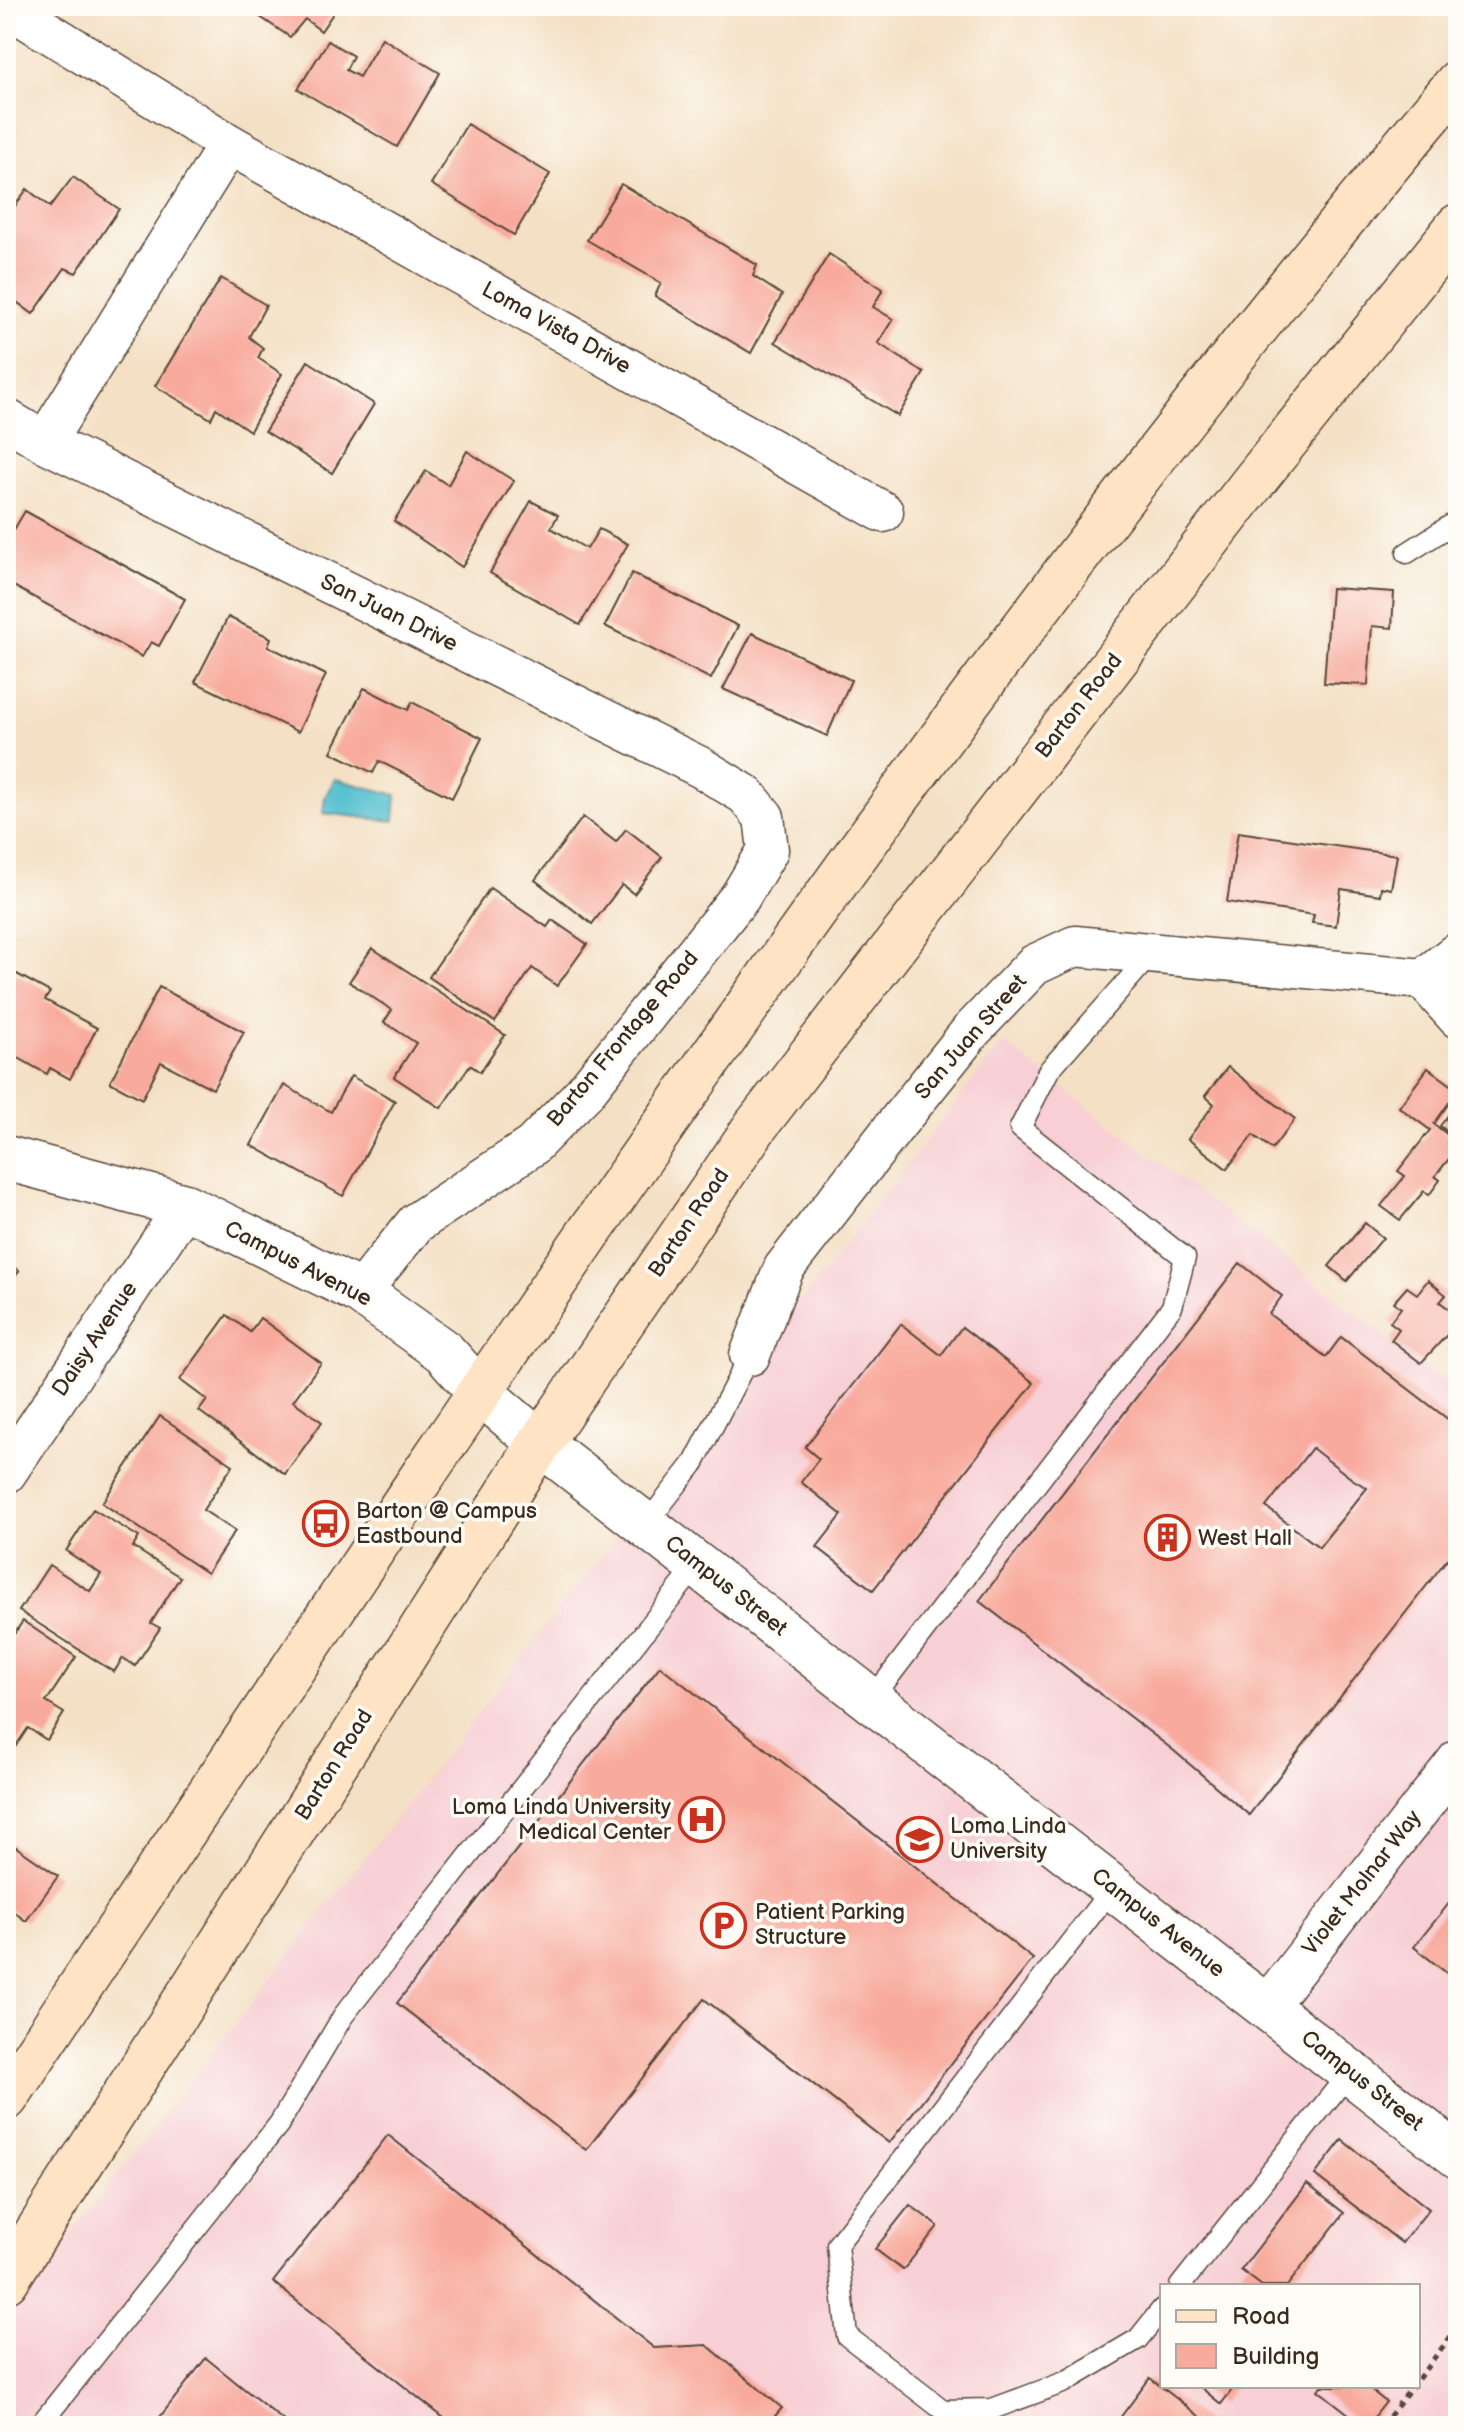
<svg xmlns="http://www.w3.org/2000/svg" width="1464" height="2432" viewBox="0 0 1464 2432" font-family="'Balsamiq Sans',sans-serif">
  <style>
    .built { fill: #f7cfd4; fill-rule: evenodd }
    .water { fill: #55c0d1; stroke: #487578; stroke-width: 2 }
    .building { fill: #f8aa9c; fill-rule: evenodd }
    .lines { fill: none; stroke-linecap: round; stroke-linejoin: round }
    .service-casing { stroke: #574537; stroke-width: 23 }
    .minor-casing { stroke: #574537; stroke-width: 43 }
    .tertiary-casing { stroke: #574537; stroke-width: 47 }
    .secondary-casing { stroke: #574537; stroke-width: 47 }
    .path { stroke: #574537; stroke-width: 5; stroke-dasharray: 6 6; stroke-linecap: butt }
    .service { stroke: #fff; stroke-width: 20 }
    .minor { stroke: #fff; stroke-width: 40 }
    .tertiary { stroke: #fff; stroke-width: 44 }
    .secondary { stroke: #fee4c5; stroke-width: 44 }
    .labels { text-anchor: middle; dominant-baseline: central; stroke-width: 7; stroke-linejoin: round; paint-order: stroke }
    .street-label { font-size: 22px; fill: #3b2a1e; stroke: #fdfcf7 }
    .poi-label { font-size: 22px; fill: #3b2a1e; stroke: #fdfcf7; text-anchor: start }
  </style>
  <rect width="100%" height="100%" fill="#fdfcf7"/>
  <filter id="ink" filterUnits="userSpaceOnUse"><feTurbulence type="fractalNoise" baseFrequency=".0125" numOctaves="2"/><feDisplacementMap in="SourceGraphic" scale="16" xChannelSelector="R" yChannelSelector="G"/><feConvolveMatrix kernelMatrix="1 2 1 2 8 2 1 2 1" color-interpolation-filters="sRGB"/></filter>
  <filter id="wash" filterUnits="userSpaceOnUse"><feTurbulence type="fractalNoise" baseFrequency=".006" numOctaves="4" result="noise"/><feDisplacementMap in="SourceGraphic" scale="32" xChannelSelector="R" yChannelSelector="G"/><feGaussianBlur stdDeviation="1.8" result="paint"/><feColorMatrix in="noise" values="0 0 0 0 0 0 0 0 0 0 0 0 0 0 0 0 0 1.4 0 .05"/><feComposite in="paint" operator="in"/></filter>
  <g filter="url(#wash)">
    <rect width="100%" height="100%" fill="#f4e0c4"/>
    <path class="built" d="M1003 1042 1458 1392V2426H6V2317ZM1162 2286H1418V2386H1162Z"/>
    <path class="water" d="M335 779 396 795 394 821 323 813 325 797Z"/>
    <g id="blocks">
      <g class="building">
        <path d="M244 6H338L321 31 305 19 290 37Z"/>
        <path d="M382 38 440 73 397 147 298 89 328 41 353 56 346 70 359 77Z"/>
        <path d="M467 124 550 174 514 235 431 184Z"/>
        <path d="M73 177 119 209 76 273 65 268 33 314 6 294V219L27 189 50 207Z"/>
        <path d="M621 184 757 265 753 276 782 295 751 353 655 296 661 283 587 240Z"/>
        <path d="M829 254 883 289 873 307 893 319 878 343 924 373 898 416 775 342Z"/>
        <path d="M221 278 266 305 249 337 263 348 258 358 282 374 250 431 216 408 211 419 155 386Z"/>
        <path d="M308 361 374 404 332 473 265 431Z"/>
        <path d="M467 451 514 481 462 567 394 521 426 471 448 485Z"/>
        <path d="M531 501 558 515 551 528 587 549 599 529 628 544 580 625 490 573Z"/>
        <path d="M25 511 185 599 159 646 151 642 142 657 6 582V536L9 538Z"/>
        <path d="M632 573 738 626 711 679 605 626Z"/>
        <path d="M1331 588 1394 592 1392 628 1372 626 1368 685 1324 683Z"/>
        <path d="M228 617 271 638 268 646 326 675 298 732 195 682Z"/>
        <path d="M752 633 851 680 827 736 723 689Z"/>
        <path d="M364 688 408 710 412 702 482 738 452 798 379 761 373 773 331 752Z"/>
        <path d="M583 817 616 842 626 829 662 857 634 894 622 885 592 924 535 880Z"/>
        <path d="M1238 832 1397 855 1391 889 1381 887 1380 895 1341 889 1336 926 1312 923 1314 915 1227 902Z"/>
        <path d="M490 888 547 927 552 920 587 944 557 986 532 968 495 1022 429 977Z"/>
        <path d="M372 948 505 1035 480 1072 470 1065 441 1108 394 1077 416 1043 384 1022 392 1010 349 982Z"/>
        <path d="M15 973 50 992 45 1000 97 1028 70 1079 50 1068 47 1074 6 1051V983L8 984Z"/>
        <path d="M159 987 244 1032 213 1089 161 1062 142 1099 110 1082Z"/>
        <path d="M1228 1067 1295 1119 1272 1149 1253 1135 1227 1169 1188 1139 1214 1104 1205 1096Z"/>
        <path d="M1428 1068 1458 1090 1434 1124 1458 1143V1148L1435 1176 1440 1180 1429 1195 1424 1191 1400 1220 1381 1206 1405 1176 1398 1171 1430 1130 1399 1107Z"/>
        <path d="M351 1076 395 1101 343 1196 251 1145 284 1085 331 1112Z"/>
        <path d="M1458 1102V1140L1440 1126Z"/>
        <path d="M1365 1223 1383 1238 1347 1281 1329 1266Z"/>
        <path d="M6 1262 19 1271 6 1290Z"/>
        <path d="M1240 1263 1282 1296 1269 1314 1326 1357 1341 1337 1458 1427V1545L1249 1815 1173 1750 979 1601ZM1312 1448 1352 1479 1367 1488 1319 1547 1266 1507Z"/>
        <path d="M1428 1280 1446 1295 1440 1302 1458 1316V1323L1421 1363 1391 1340 1399 1329 1390 1322 1401 1308 1394 1302 1407 1287 1417 1294Z"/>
        <path d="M227 1315 250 1332 260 1318 321 1363 293 1401 322 1422 285 1474 199 1411 207 1400 180 1380Z"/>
        <path d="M901 1324 941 1355 962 1327 1034 1383 873 1590 817 1547 842 1515 801 1482 819 1459 805 1447Z"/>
        <path d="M160 1416 233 1465 203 1510 235 1531 207 1573 102 1503Z"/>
        <path d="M93 1509 139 1537 133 1547 180 1577 151 1623 160 1628 135 1666 123 1658 114 1672 19 1611 49 1565 90 1591 101 1574 66 1551Z"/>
        <path d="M23 1621 76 1657 46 1702 64 1713 47 1740 28 1728 15 1747 6 1741V1646Z"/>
        <path d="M660 1666 1033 1959 889 2143 704 1999 586 2150 397 2003Z"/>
        <path d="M6 1840 58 1876 26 1921 6 1906Z"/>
        <path d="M1458 1892V1982L1414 1947Z"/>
        <path d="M388 2135 654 2348 707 2345 782 2408 775 2416 788 2426H448L450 2423 273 2282Z"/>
        <path d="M1342 2140 1429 2209 1402 2243 1315 2175Z"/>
        <path d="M1307 2184 1344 2213 1287 2286H1262L1241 2270Z"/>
        <path d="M910 2205 938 2226 903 2270 875 2249Z"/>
        <path d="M206 2358 290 2426H153Z"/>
        <path d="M1150 2378 1212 2426H1114Z"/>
        <path d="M1199 2386H1235L1221 2404Z"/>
        <path d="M1321 2386H1366L1386 2402 1367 2426H1364L1318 2390Z"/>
      </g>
    </g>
  </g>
  <g filter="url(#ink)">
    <use href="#blocks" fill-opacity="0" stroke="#574537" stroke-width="2"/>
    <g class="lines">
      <defs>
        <g id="service">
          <path d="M1407 553 1451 525H1458"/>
          <path d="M646 1524 694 1463 750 1355"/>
          <path d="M872 1699 1172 1307 1185 1258 1020 1128 1049 1070 1152 953"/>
          <path d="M1113 1887 837 2245 847 2336 943 2410 992 2409 1065 2382 1138 2339 1162 2309"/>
          <path d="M1180 2286 1350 2072"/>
          <path d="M39 2426 279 2124 343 2016 698 1564"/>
        </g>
        <g id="minor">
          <path d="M6 6 229 144 883 512"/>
          <path d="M6 419 45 442 700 767 746 795 764 817 768 850 740 897 584 1093 532 1146 416 1223 360 1292"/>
          <path d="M45 442 229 144"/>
          <path d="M1423 979 1458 1018"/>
          <path d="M750 1355 784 1268 894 1127 971 1031 1034 965 1075 946 1423 979 1458 952"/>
          <path d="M6 1473 185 1206"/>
          <path d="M1266 2007 1458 1760"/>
        </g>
        <path id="tertiary" d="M6 1158 185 1206 360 1292 444 1352 479 1391 540 1443 1458 2156"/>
        <g id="secondary">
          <path d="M6 2098C466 1409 921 715 1458 82"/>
          <path d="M6 2281 540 1443 755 1127 1251 485 1458 226"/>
        </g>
      </defs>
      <use href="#service" class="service-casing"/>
      <use href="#minor" class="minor-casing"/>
      <use href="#tertiary" class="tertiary-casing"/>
      <use href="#secondary" class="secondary-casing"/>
      <g class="path">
        <path d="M1418 2379 1458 2327"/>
        <path d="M1382 2426 1413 2386"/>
      </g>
      <use href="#service" class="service"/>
      <use href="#minor" class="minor"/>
      <use href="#tertiary" class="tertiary"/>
      <use href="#secondary" class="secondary"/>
    </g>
  </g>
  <defs>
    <symbol id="bus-ring" viewBox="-11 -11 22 22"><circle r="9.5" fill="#fdfcf7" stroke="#c8321e" stroke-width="1.5"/><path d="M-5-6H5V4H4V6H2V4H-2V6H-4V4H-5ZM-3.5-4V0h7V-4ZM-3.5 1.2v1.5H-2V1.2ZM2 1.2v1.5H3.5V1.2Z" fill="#c8321e"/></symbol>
    <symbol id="building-ring" viewBox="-11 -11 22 22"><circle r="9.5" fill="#fdfcf7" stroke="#c8321e" stroke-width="1.5"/><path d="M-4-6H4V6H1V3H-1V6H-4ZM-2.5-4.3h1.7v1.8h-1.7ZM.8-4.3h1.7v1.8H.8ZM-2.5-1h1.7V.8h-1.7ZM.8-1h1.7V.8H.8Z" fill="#c8321e"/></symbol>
    <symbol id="hospital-ring" viewBox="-11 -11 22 22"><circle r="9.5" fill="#fdfcf7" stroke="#c8321e" stroke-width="1.5"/><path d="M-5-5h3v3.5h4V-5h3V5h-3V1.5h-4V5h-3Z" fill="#c8321e"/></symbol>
    <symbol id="university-ring" viewBox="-11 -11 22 22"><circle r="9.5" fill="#fdfcf7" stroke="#c8321e" stroke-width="1.5"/><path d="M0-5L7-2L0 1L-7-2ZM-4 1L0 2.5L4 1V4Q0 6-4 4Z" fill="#c8321e"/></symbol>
    <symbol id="parking-ring" viewBox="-11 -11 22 22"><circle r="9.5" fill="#fdfcf7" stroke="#c8321e" stroke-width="1.5"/><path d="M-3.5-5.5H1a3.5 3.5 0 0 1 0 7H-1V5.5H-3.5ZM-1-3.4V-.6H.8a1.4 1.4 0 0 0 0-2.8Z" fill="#c8321e"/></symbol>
  </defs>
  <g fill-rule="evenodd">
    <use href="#bus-ring" x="300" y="1498" width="51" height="51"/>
    <use href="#building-ring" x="1142" y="1512" width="51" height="51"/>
    <use href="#hospital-ring" x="676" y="1794" width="51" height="51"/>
    <use href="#university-ring" x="894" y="1814" width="51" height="51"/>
    <use href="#parking-ring" x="698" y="1900" width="51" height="51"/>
  </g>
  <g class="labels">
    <g class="street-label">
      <text transform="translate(556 328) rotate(29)">Loma Vista Drive</text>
      <text transform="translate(389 613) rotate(26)">San Juan Drive</text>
      <text transform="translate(1079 706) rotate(-52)">Barton Road</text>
      <text transform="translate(971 1037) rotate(-49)">San Juan Street</text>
      <text transform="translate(623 1039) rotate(-50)">Barton Frontage Road</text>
      <text transform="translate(689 1223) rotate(-56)">Barton Road</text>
      <text transform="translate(298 1264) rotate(27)">Campus Avenue</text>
      <text transform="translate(95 1339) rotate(-56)">Daisy Avenue</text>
      <text transform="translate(726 1586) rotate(38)">Campus Street</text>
      <text transform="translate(334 1765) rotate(-58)">Barton Road</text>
      <text transform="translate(1362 1883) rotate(-52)">Violet Molnar Way</text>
      <text transform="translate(1158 1923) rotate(38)">Campus Avenue</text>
      <text transform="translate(1362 2081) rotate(38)">Campus Street</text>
    </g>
    <g class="poi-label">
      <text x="356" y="1511">Barton @ Campus<tspan x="356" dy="25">Eastbound</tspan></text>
      <text x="1198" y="1538">West Hall</text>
      <text x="671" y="1807" text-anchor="end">Loma Linda University<tspan x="671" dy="25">Medical Center</tspan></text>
      <text x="950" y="1826">Loma Linda<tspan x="950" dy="25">University</tspan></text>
      <text x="755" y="1912">Patient Parking<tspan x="755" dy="25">Structure</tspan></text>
    </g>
  </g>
  <rect width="1464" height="2432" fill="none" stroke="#fdfcf7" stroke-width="32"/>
  <rect x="1160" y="2284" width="260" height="104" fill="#fdfcf7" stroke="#afa8a0" stroke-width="2"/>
  <rect x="1176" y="2310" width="40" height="12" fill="#fee4c5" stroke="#afa8a0" stroke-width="2"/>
  <text x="1232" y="2324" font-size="24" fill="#3b2a1e">Road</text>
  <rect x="1176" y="2344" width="40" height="24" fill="#f8aa9c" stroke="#afa8a0" stroke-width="2"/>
  <text x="1232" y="2364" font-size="24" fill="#3b2a1e">Building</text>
</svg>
